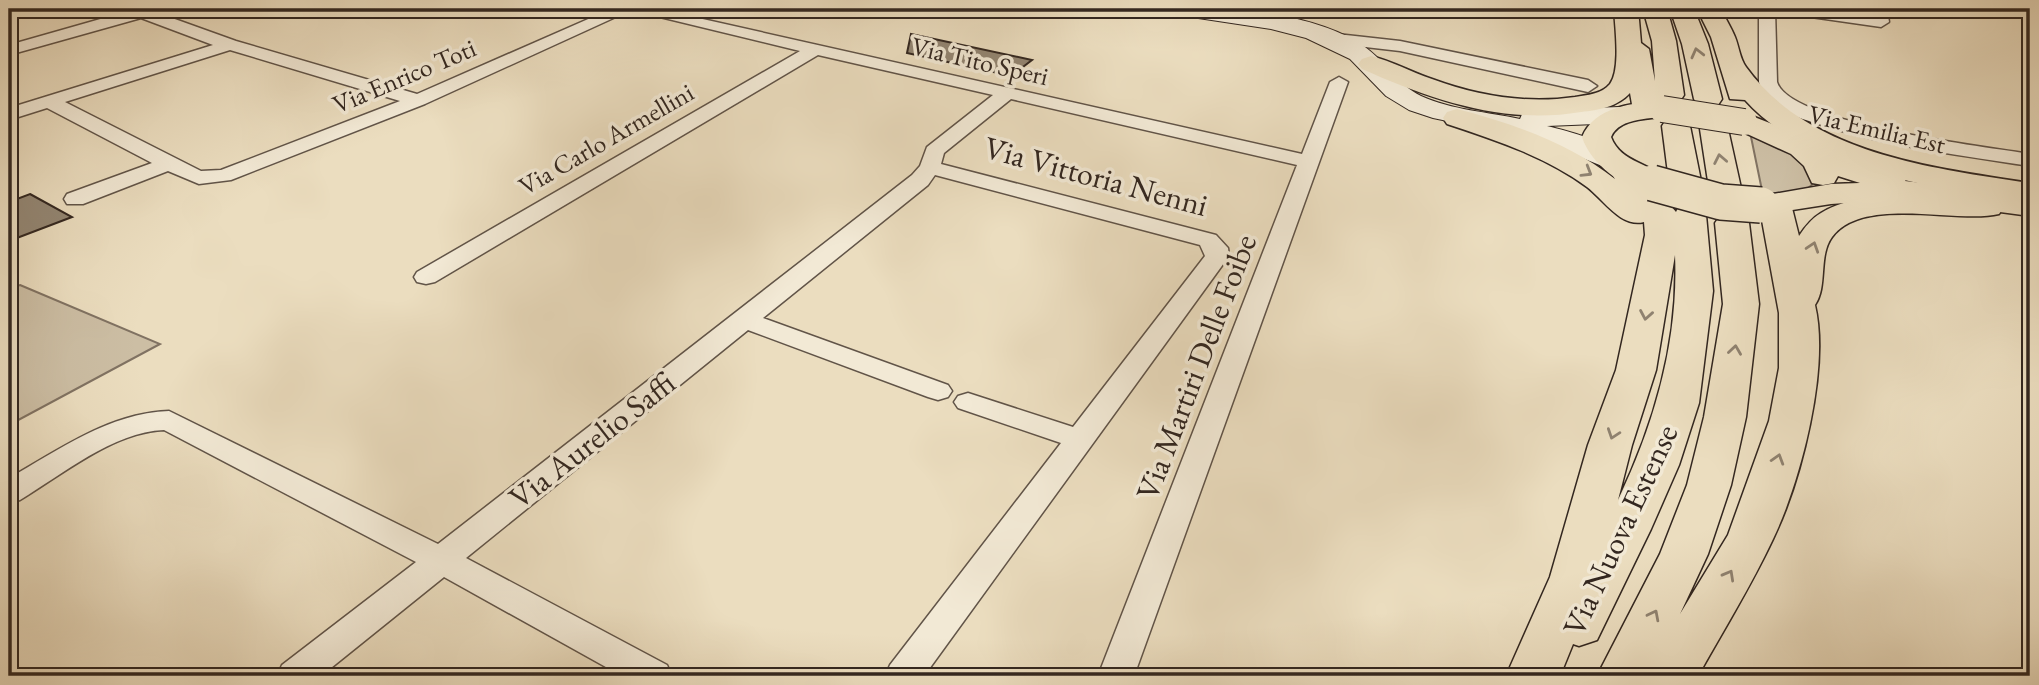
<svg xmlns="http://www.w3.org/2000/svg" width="2039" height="685" viewBox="0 0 2039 685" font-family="'EB Garamond',serif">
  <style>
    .green { fill: #ccbea4; stroke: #807262; stroke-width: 2 }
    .building { fill: #938673; stroke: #332720; stroke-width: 2 }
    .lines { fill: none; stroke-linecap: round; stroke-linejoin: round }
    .minor-casing { stroke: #615448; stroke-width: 3 }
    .secondary-casing { stroke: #332720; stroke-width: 2 }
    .primary-casing { stroke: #332720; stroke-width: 3 }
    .trunk-casing { stroke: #332720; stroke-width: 3 }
    .minor { fill: #f2e9d5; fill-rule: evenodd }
    .secondary { fill: #f2e9d5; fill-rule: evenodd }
    .primary { fill: #ebddbf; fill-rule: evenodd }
    .trunk { fill: #ebddbf; fill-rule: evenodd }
    .primary-bridge-far1-casing { stroke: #332720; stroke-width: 28; stroke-linecap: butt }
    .primary-bridge-casing { stroke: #332720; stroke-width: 38; stroke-linecap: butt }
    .primary-bridge-far1 { stroke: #ebddbf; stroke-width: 26 }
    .primary-bridge { stroke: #ebddbf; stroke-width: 35 }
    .oneway { stroke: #8f8270 }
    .labels { text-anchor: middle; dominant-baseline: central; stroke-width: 7; stroke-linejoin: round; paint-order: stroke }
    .far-street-label { font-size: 26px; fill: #332720; stroke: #f2e9d5 }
    .street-label { font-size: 32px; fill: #332720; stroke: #f2e9d5 }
  </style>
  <rect width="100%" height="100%" fill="#ebddbf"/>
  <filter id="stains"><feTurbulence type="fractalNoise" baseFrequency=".00286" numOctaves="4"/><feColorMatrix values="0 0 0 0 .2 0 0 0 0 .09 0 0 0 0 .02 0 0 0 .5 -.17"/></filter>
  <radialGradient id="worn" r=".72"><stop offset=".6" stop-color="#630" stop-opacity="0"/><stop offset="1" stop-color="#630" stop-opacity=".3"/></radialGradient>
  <g class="green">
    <path d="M1750 132 1785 145 1817 180 1803 193 1764 200Z"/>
    <path d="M20 285 160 344 9 425V289Z"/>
  </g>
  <g class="building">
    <path d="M911 34 1032 60 1011 76 907 53Z"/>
    <path d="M30 194 72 217 9 241V202Z"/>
  </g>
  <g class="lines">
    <defs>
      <g id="minor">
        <path d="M123 9H159L158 13 236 41 417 94 611 9H658L1302 154 1330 82 1339 77 1348 82 1134 676H1098L1297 165 1011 99 944 153 941 164 1216 235 1228 248 1229 256 924 676H885L890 665 1061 443 958 408 954 402 958 396 968 393 1073 427 1205 256 1200 245 935 175 928 185 763 318 948 385 952 391 948 397 938 400 928 397 748 330 466 558 667 665 672 676H622L444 577 321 676H277L282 665 416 562 164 430C113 432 63 474 20 500L9 503V478C59 450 109 413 169 411L438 544 912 175 920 166 927 147 993 95 818 55 435 282 426 284 417 282 414 277 417 272 800 51 631 10 425 104 231 180 199 184 168 171 83 204H67L64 199 67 194 152 163 47 108 9 120V108L213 45 141 18 9 55V45L125 12ZM230 50 400 101 221 170 201 171 65 102Z"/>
        <path d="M1759 9H1775L1777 82C1789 124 1987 147 2030 154V166C1963 156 1894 147 1828 127 1812 122 1793 117 1778 107 1769 102 1761 92 1759 82Z"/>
        <path d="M1782 9H1822L1872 16 1871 9H1887L1889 22 1881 27 1790 14Z"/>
        <path d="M1328 33 1400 41 1588 80 1597 86 1588 92 1400 51 1322 42 1320 38Z"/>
      </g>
      <path id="secondary" d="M1174 9C1231 6 1317 13 1365 47 1386 62 1398 85 1421 96 1452 110 1488 112 1520 119L1523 112 1533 110 1620 107 1630 109 1633 115 1630 121 1620 123 1547 126C1568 131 1614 143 1626 161L1622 167 1612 170 1538 140 1433 118 1409 110 1386 96 1350 59 1306 38 1271 29 1185 16 1177 14Z"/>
      <g id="primary">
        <path d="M1662 101 1672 103 1676 109 1672 115C1653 120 1620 116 1611 137 1621 164 1653 162 1668 183L1663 190C1632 197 1591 166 1582 137 1595 106 1633 103 1662 101Z"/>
        <path d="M1744 113 1801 135 1823 150 1867 165 1902 171 1907 178 1905 181 2030 196V216L1903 199 1831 204 1761 215 1750 212 1745 205 1750 198 1831 184 1860 183 1838 176 1834 183 1823 185 1812 183 1804 166 1791 154 1734 128 1730 122 1734 116Z"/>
      </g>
      <g id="trunk">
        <path d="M1614 9H1638L1641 43 1649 49 1655 81 1652 41 1643 9H1667L1676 41 1684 95 1680 101 1670 103 1659 98 1661 110 1657 116 1647 118 1637 116 1633 110 1630 93C1617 107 1599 110 1581 112 1504 125 1432 100 1362 69L1358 64 1362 59 1371 56C1392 61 1411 72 1432 79 1478 96 1526 104 1575 97 1587 95 1602 94 1610 84 1621 69 1615 27 1614 9Z"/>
        <path d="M1670 9H1694L1708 44 1722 99 1718 105 1708 107 1698 105 1694 99 1682 44Z"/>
        <path d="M1697 9H1721C1725 18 1731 27 1735 37 1739 47 1740 59 1746 67 1809 154 1932 168 2030 183V201C1941 190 1808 171 1745 100L1730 99 1711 37Z"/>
        <path d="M1457 109C1512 123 1571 144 1615 179L1608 168 1612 162 1623 159 1634 162 1676 212 1678 208 1690 205 1702 208 1706 215 1713 291 1699 403 1679 465 1651 529 1597 640 1579 646 1573 644 1560 676H1506L1550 577 1588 445 1616 370 1645 235 1644 222C1621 228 1604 200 1587 187 1545 156 1495 140 1447 124L1443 118 1447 112ZM1675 255C1679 340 1654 425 1618 500L1632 445 1656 370Z"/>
        <path d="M1676 117 1686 120 1690 126 1701 181 1696 188 1685 190 1674 188 1669 181 1662 126 1666 120Z"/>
        <path d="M1714 120 1724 123 1728 129 1741 188 1736 195 1725 197 1714 195 1709 188 1700 129 1704 123Z"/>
        <path d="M1775 194 1786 197 1791 204 1799 236C1805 227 1811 219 1821 213 1862 188 1954 189 1999 200L2004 207 1999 214C1957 224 1863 195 1832 237 1818 256 1828 286 1815 305 1830 368 1801 481 1773 539 1751 586 1723 631 1698 676H1597L1660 554 1687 485 1704 417 1723 304 1715 223 1720 216 1732 213 1744 216 1749 223 1759 304 1746 417 1731 485 1708 554 1680 614 1728 535 1769 421 1779 368V313L1759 204 1764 197Z"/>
      </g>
    </defs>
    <use href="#minor" class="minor-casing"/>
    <use href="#secondary" class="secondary-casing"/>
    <use href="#primary" class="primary-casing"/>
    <use href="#trunk" class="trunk-casing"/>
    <use href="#minor" class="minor"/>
    <use href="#secondary" class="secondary"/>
    <use href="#primary" class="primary"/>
    <use href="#trunk" class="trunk"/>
    <defs>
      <path id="primary-bridge-far1" d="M1662 109 1744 122"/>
      <path id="primary-bridge" d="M1652 183 1721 202 1761 205"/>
    </defs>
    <use href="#primary-bridge-far1" class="primary-bridge-far1-casing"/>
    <use href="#primary-bridge" class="primary-bridge-casing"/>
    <use href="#primary-bridge-far1" class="primary-bridge-far1"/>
    <use href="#primary-bridge" class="primary-bridge"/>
  </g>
  <defs><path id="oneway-chevron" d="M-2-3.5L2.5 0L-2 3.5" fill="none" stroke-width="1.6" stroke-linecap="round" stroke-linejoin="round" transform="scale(1.75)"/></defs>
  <g class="oneway">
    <use href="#oneway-chevron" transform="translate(1697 53) rotate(-104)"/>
    <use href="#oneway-chevron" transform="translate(1720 159) rotate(-101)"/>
    <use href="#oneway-chevron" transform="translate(1587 172) rotate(31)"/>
    <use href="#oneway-chevron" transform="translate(1813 247) rotate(-72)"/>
    <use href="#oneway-chevron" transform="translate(1646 315) rotate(100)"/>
    <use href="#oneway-chevron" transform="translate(1735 350) rotate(-82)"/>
    <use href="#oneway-chevron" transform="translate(1613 434) rotate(109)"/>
    <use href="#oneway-chevron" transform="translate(1778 459) rotate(-73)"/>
    <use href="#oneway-chevron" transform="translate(1729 575) rotate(-61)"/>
    <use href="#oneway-chevron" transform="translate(1654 615) rotate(-63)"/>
  </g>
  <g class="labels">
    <g class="far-street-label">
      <text transform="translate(980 61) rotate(13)">Via Tito Speri</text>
      <text transform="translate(404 76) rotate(-23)">Via Enrico Toti</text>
      <text transform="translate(1877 129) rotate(13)">Via Emilia Est</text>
      <text transform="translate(606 139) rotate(-30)">Via Carlo Armellini</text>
    </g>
    <g class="street-label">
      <text transform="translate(1096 176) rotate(15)">Via Vittoria Nenni</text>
      <text transform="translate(1196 367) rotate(-69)">Via Martiri Delle Foibe</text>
      <text transform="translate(592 440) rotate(-38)">Via Aurelio Saffi</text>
      <text transform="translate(1620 530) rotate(-65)">Via Nuova Estense</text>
    </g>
  </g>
  <rect width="2039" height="685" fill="none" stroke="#ebddbf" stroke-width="35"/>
  <rect x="10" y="10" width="2018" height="664" fill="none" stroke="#332720" stroke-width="3.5"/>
  <rect x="18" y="18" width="2004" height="650" fill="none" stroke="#332720" stroke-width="2"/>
  <rect width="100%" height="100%" filter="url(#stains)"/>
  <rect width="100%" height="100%" fill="url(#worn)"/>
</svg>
